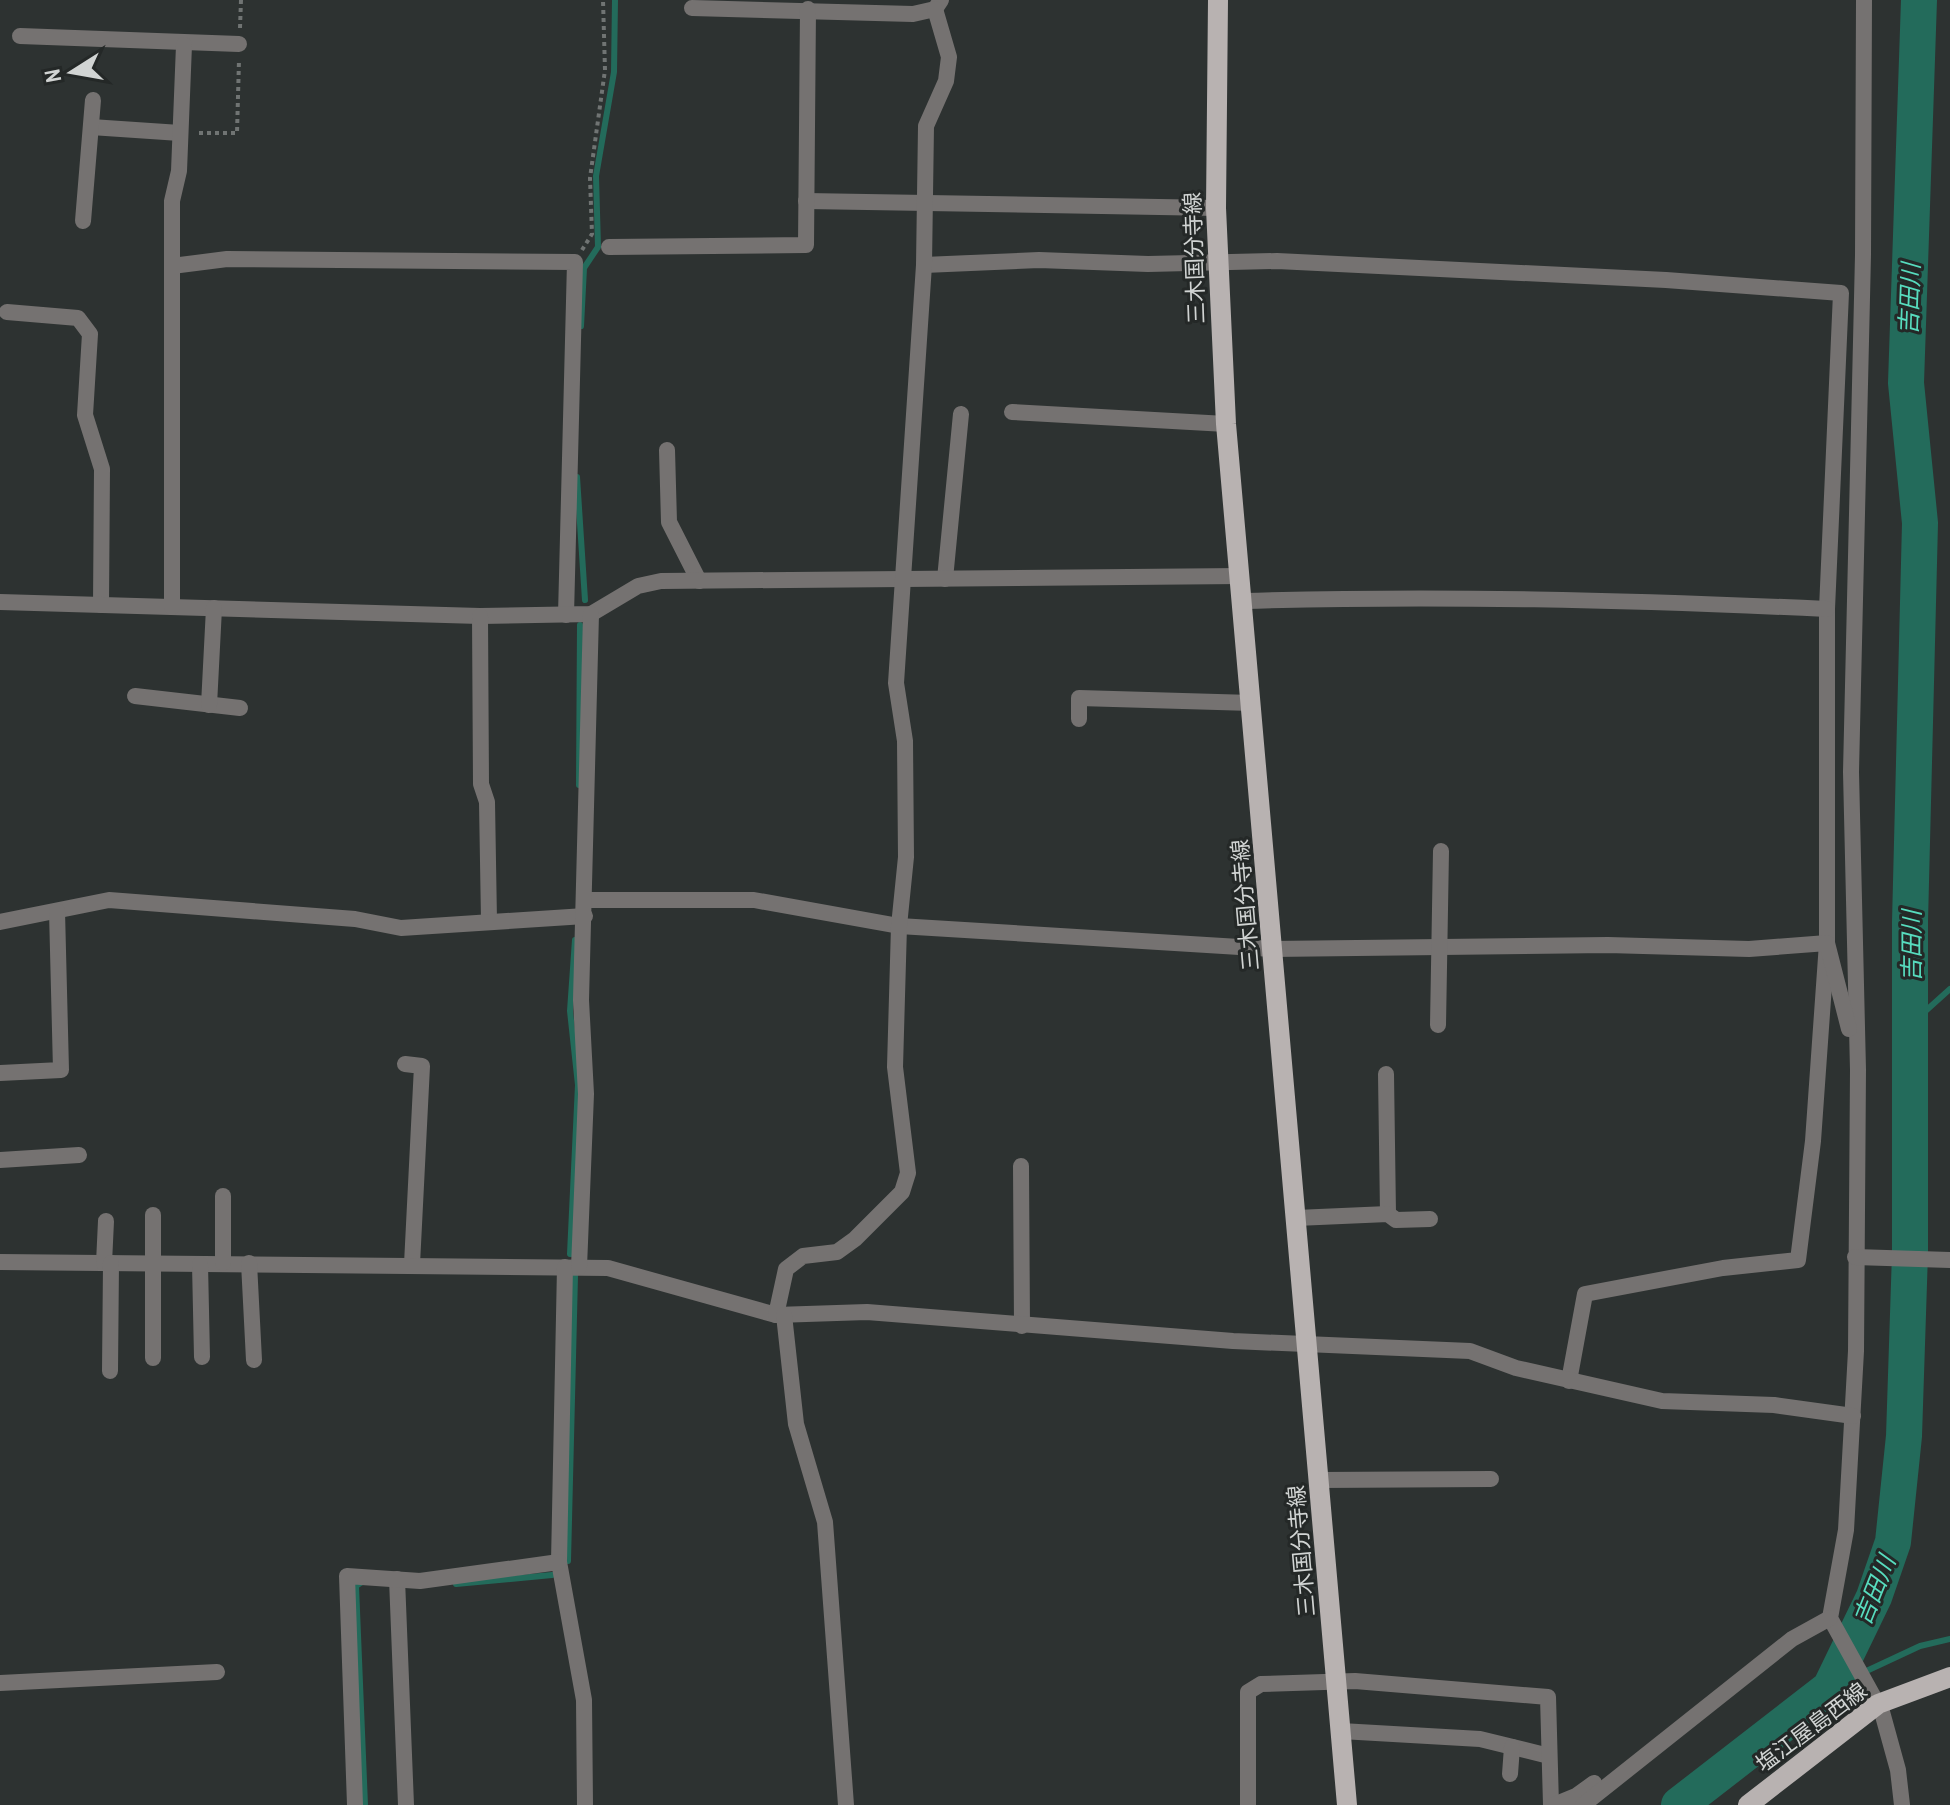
<svg xmlns="http://www.w3.org/2000/svg" width="1950" height="1805" viewBox="0 0 1950 1805" font-family="'Archivo Narrow','Noto Sans JP',sans-serif">
  <style>
    .lines { fill: none; stroke-linecap: round; stroke-linejoin: round }
    .stream { stroke: #236b5b; stroke-width: 6 }
    .river { stroke: #236b5b; stroke-width: 36 }
    .path { stroke: #707473; stroke-width: 4; stroke-dasharray: 4 4; stroke-linecap: butt }
    .street { stroke: #757271; stroke-width: 16 }
    .primary { stroke: #b8b2b1; stroke-width: 20 }
    .labels { text-anchor: middle; dominant-baseline: central; stroke-width: 6; stroke-linejoin: round; paint-order: stroke }
    .street-label { font-size: 22px; fill: #d1d4d3; stroke: #242827 }
    .water-label { font-size: 24px; font-style: italic; fill: #57dcbe; stroke: #242827 }
  </style>
  <rect width="100%" height="100%" fill="#2d3231"/>
  <g class="lines">
    <g class="stream">
      <path d="M581 326 584 268 598 247 596 176 614 72 615 0"/>
      <path d="M577 477 585 600"/>
      <path d="M579 785 580 625"/>
      <path d="M1910 1025 1950 989"/>
      <path d="M570 1254 578 1085 570 1011 575 940"/>
      <path d="M568 1561 575 1276"/>
      <path d="M362 1582 356 1586 365 1805"/>
      <path d="M456 1584 552 1575"/>
      <path d="M1830 1688 1920 1646 1950 1639"/>
    </g>
    <path class="river" d="M1679 1805 1830 1688 1874 1597 1893 1542 1904 1436 1910 1253V922L1920 523 1906 383 1919 0"/>
    <g class="path">
      <path d="M240 28 241 0"/>
      <path d="M199 133H237L239 60"/>
      <path d="M582 250 592 234 590 178 605 70 603 0"/>
    </g>
    <g class="street">
      <path d="M1864 0 1863 255 1851 772 1858 1070 1856 1351 1846 1530 1830 1618 1882 1712 1898 1770 1902 1805"/>
      <path d="M692 8 913 14 935 9 941 0"/>
      <path d="M20 36 239 44"/>
      <path d="M91 127 180 133"/>
      <path d="M806 201 1216 208"/>
      <path d="M83 221 93 100"/>
      <path d="M609 247 806 245 808 9"/>
      <path d="M924 265 1039 260 1148 264 1277 261 1666 280 1841 293 1827 609V943L1813 1141 1798 1260 1723 1268 1585 1294 1569 1381"/>
      <path d="M172 266 227 259 575 262 566 615"/>
      <path d="M7 312 78 318 90 334 85 415 102 469 101 605"/>
      <path d="M1012 412 1226 424"/>
      <path d="M667 450 669 522 699 581"/>
      <path d="M945 579 961 414"/>
      <path d="M1243 601C1440 595 1630 600 1827 609"/>
      <path d="M0 602 480 616 591 614 638 586 661 581 1241 576"/>
      <path d="M172 607V201L179 171 184 45"/>
      <path d="M480 616 481 784 487 802 489 921"/>
      <path d="M135 696 240 708"/>
      <path d="M209 705 214 608"/>
      <path d="M1079 719V698L1252 703"/>
      <path d="M585 900H754L899 926 1272 949 1608 945 1749 949 1827 943 1849 1029"/>
      <path d="M0 922 109 900 355 919 401 928 585 916"/>
      <path d="M1438 1025 1441 851"/>
      <path d="M405 1064 422 1066 412 1264"/>
      <path d="M0 1073 61 1070 57 911"/>
      <path d="M1386 1074 1388 1214"/>
      <path d="M0 1160 79 1155"/>
      <path d="M1021 1166 1022 1326"/>
      <path d="M1296 1218 1388 1214 1396 1220 1430 1219"/>
      <path d="M1855 1257 1950 1260"/>
      <path d="M0 1262 608 1268 776 1315 867 1312 1233 1341 1470 1351 1516 1368 1662 1401 1774 1405 1853 1416"/>
      <path d="M104 1263 106 1221"/>
      <path d="M223 1263V1196"/>
      <path d="M249 1263 254 1360"/>
      <path d="M200 1264 202 1357"/>
      <path d="M565 1267 559 1562 584 1700 585 1805"/>
      <path d="M579 1267 586 1094 581 1000 591 614"/>
      <path d="M776 1315 786 1269 803 1256 837 1252 855 1239 902 1192 908 1173 895 1067 899 926 906 857 905 741 896 683 924 265 926 126 946 81 949 57 935 9"/>
      <path d="M784 1315 796 1424 825 1522 846 1805"/>
      <path d="M153 1358V1215"/>
      <path d="M110 1371 111 1263"/>
      <path d="M1319 1480 1491 1479"/>
      <path d="M397 1579 406 1805"/>
      <path d="M0 1683 217 1672"/>
      <path d="M1341 1731 1480 1739 1549 1756"/>
      <path d="M1510 1774 1512 1747"/>
      <path d="M355 1805 347 1576 420 1581 559 1562"/>
      <path d="M1248 1805V1692L1261 1684 1355 1681 1548 1697 1551 1805"/>
      <path d="M1554 1805 1576 1796 1594 1783"/>
      <path d="M1583 1805 1792 1639 1830 1618"/>
    </g>
    <g class="primary">
      <path d="M1218 0 1216 208 1226 424 1347 1805"/>
      <path d="M1748 1805 1878 1704 1950 1677"/>
    </g>
  </g>
  <g class="labels">
    <g class="street-label">
      <text transform="translate(1194 258) rotate(-92)">三木国分寺線</text>
      <text transform="translate(1245 905) rotate(-95)">三木国分寺線</text>
      <text transform="translate(1301 1551) rotate(-95)">三木国分寺線</text>
      <text transform="translate(1811 1727) rotate(-37)">塩江屋島西線</text>
    </g>
    <g class="water-label">
      <text transform="translate(1909 299) rotate(-88)">吉田川</text>
      <text transform="translate(1911 946) rotate(-90)">吉田川</text>
      <text transform="translate(1874 1590) rotate(-68)">吉田川</text>
    </g>
  </g>
  <g transform="translate(72 72) rotate(259)" stroke="#242827" stroke-width="6" paint-order="stroke">
  <path d="M0-6L14 30L0 20L-14 30Z" fill="#d1d4d3"/>
  <text y="-12" font-size="22" font-weight="bold" text-anchor="middle" fill="#d1d4d3">N</text>
  </g>
</svg>
